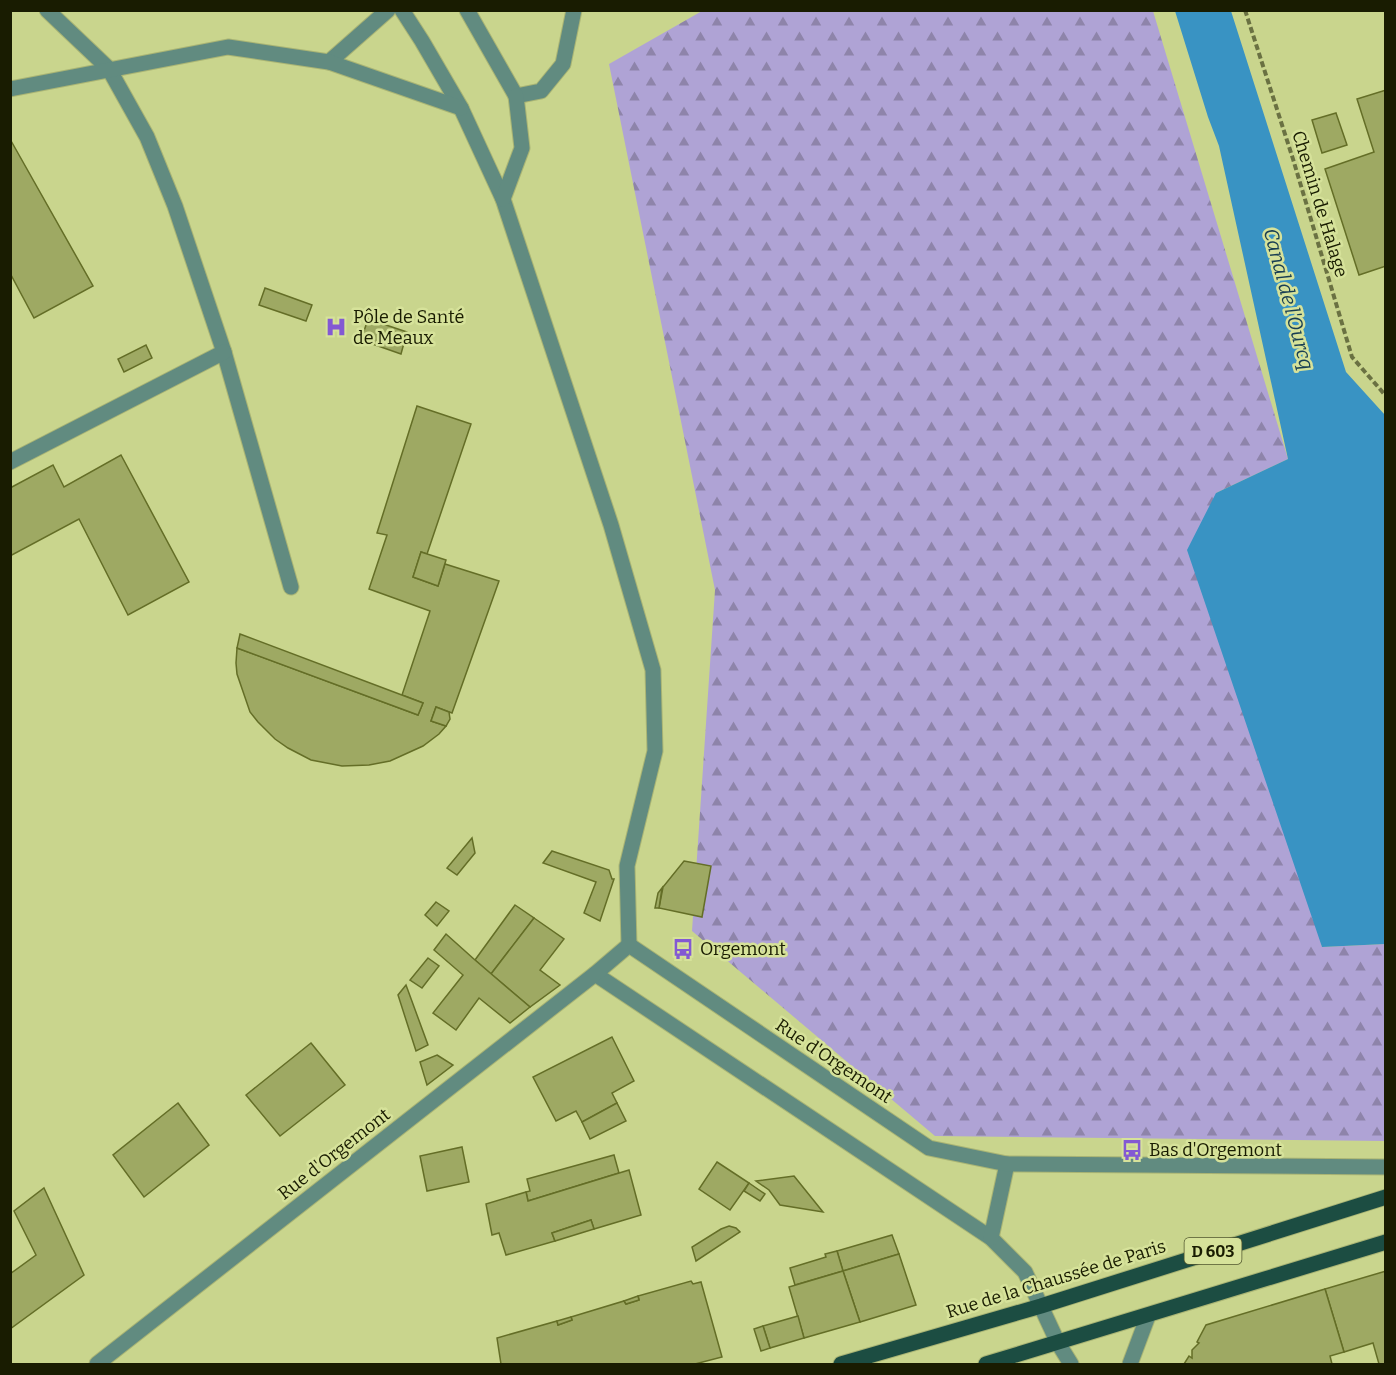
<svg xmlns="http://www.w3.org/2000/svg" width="1396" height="1375" viewBox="0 0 1396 1375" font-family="Bitter,serif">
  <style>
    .forest { fill: url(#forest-firs) }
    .water { fill: #3993c3 }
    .building { fill: #9ea963; stroke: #646e27; stroke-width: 1.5 }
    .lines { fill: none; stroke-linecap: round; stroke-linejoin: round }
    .service-casing { stroke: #a9b474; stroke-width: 17 }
    .minor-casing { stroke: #a9b474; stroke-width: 17 }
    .primary-casing { stroke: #a9b474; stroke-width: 17 }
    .path { stroke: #6a7142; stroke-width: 4; stroke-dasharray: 6 3; stroke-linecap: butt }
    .service { stroke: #618b80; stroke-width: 15 }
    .minor { stroke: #618b80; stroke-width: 15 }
    .primary { stroke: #1c4d42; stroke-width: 15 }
    .labels { text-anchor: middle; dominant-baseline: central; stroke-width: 5; stroke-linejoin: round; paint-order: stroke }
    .shield { fill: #d6e29a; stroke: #52572f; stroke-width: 1.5 }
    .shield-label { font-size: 16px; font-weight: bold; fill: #191c01 }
    .street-label { font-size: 18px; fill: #191c01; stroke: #d6e29a }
    .poi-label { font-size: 18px; fill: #191c01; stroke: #d6e29a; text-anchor: start }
    .water-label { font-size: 20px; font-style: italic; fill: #183e53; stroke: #d6e29a }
  </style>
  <defs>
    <pattern id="forest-firs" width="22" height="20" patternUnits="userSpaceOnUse" patternTransform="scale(1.5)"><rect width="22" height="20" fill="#afa3d5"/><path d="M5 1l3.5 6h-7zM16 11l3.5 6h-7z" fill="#8e84aa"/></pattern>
  </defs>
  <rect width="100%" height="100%" fill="#c9d58d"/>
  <path class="forest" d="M702 11H1153L1288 459 1216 493 1322 947 1385 944V1141L935 1136 692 931 715 590 609 64Z"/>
  <path class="water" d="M1175 11H1231L1346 372 1385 415V944L1322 947 1187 550 1216 493 1288 459 1219 146 1208 117Z"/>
  <g class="building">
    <path d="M1386 90V266L1359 275 1325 169 1374 152 1357 99Z"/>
    <path d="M1336 113 1347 145 1322 153 1312 120Z"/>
    <path d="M10 139 93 286 34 318 10 273Z"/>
    <path d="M265 288 312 305 306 321 259 305Z"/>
    <path d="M368 319 407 332 401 354 361 340Z"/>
    <path d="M146 345 152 358 124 372 118 359Z"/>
    <path d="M417 406 471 424 427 554 421 552 413 577 438 586 445 564 499 581 452 713 436 707 431 721 446 726 439 734 423 746 390 761 369 765 342 766 311 760 288 748 275 739 258 722 250 712 237 674 236 663 237 648 418 715 423 703 402 695 430 611 369 589 387 535 377 533Z"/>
    <path d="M121 455 189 582 128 615 79 519 10 556V488L53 465 64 487Z"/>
    <path d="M421 552 446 560 438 586 413 577Z"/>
    <path d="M240 634 423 703 418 715 237 648Z"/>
    <path d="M436 707 449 712 450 719 446 726 431 721Z"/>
    <path d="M472 838 475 853 457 875 447 868Z"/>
    <path d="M552 851 609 870 612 879H614L600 921 584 913 596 882 543 863Z"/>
    <path d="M684 861 711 866 702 917 659 908 663 887Z"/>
    <path d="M662 888 659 908H655L658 893Z"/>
    <path d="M436 902 449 911 437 926 425 915Z"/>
    <path d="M515 905 534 918 491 974 475 960Z"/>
    <path d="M534 918 564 939 540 970 560 985 530 1007 491 974Z"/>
    <path d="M446 934 475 960 530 1007 510 1023 479 998 456 1030 433 1013 463 975 434 950Z"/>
    <path d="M428 958 439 966 422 988 410 980Z"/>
    <path d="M406 985 428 1045 416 1051 398 995Z"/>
    <path d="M612 1037 634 1081 612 1093 617 1103 582 1122 576 1111 556 1121 533 1077Z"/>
    <path d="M311 1043 345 1085 280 1136 246 1095Z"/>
    <path d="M437 1055 453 1065 427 1085 420 1062Z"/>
    <path d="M178 1103 209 1145 144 1197 113 1155Z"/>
    <path d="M617 1103 626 1121 590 1139 582 1122Z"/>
    <path d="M462 1147 469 1182 427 1191 420 1156Z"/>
    <path d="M614 1155 619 1173 528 1201 526 1192 530 1191 527 1179Z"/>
    <path d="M717 1162 749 1183 730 1210 699 1189Z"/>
    <path d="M629 1170 641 1215 594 1229 591 1220 552 1233 555 1241 506 1255 499 1233 492 1235 486 1204 526 1192 528 1201Z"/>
    <path d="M794 1176 823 1212 780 1205 769 1190 756 1181Z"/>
    <path d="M749 1183 765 1194 760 1201 744 1191Z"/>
    <path d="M44 1188 84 1275 10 1329V1274L36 1255 14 1211Z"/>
    <path d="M591 1220 594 1229 555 1241 552 1233Z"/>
    <path d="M729 1226 736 1228 740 1232 696 1261 692 1247 721 1229Z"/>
    <path d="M892 1235 899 1254 843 1271 837 1251Z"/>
    <path d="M837 1251 843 1271 795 1285 790 1268 826 1257 825 1254Z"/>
    <path d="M899 1254 916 1305 860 1322 843 1271Z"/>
    <path d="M843 1271 860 1322 804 1338 789 1287Z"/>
    <path d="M1386 1271V1364H1379L1373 1343 1344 1352 1325 1289Z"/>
    <path d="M691 1281 693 1284 701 1282 722 1357 695 1364H501L497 1338 557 1321 558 1325 572 1320 571 1317 624 1301 626 1304 639 1300 638 1296Z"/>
    <path d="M1325 1289 1344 1352 1330 1356 1332 1364H1184L1189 1356 1192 1358V1350L1199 1343 1197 1342 1206 1325Z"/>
    <path d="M638 1296 639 1300 626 1304 624 1301Z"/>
    <path d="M798 1316 804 1338 770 1348 763 1326Z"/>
    <path d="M571 1317 572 1320 558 1325 557 1321Z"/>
    <path d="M763 1326 770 1348 761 1351 754 1329Z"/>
  </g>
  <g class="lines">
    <defs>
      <g id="service">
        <path d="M47 10 109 69 147 137 175 206 224 352 291 587"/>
        <path d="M402 10 422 41 461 108 503 199 611 525 653 670 655 751 627 866 629 945"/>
        <path d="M467 10 516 96 541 91 563 64 574 10"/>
        <path d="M329 62 388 10"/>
        <path d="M10 89 228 47 329 62 461 108"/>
        <path d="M503 199 522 148 516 96"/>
        <path d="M10 462 224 352"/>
      </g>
      <g id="minor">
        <path d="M595 974 991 1238 1025 1272 1058 1343 1071 1364"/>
        <path d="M991 1238 1007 1164"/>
        <path d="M97 1364 595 974 629 945 929 1148 1007 1164 1386 1167"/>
        <path d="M1130 1364 1148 1316"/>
      </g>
      <g id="primary">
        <path d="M841 1364 1041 1306 1386 1197"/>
        <path d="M986 1364 1386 1242"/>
      </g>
    </defs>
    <use href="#service" class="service-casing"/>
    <use href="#minor" class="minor-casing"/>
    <use href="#primary" class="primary-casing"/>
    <path class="path" d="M1245 10 1293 159 1352 357 1386 396"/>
    <use href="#service" class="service"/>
    <use href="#minor" class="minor"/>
    <use href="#primary" class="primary"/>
  </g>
  <defs>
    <symbol id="hospital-bare" viewBox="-9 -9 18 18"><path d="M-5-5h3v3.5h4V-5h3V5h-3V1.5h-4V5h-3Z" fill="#8359d3" stroke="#d6e29a" stroke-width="2.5" paint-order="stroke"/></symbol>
    <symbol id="bus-bare" viewBox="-9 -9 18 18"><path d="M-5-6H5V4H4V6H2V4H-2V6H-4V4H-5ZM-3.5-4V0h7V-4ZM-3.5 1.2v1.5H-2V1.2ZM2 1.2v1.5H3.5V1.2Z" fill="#8359d3" stroke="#d6e29a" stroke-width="2.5" paint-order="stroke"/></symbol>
  </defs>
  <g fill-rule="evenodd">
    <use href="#hospital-bare" x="321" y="312" width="30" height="30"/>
    <use href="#bus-bare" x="668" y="934" width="30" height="30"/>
    <use href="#bus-bare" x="1117" y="1135" width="30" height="30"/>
  </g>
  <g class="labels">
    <rect class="shield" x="1184.5" y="1238" width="57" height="26" rx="4.5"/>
    <g class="shield-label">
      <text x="1213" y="1251">D 603</text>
    </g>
    <g class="street-label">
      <text transform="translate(1320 204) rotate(73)">Chemin de Halage</text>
      <text transform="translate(834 1061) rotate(34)">Rue d'Orgemont</text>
      <text transform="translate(334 1154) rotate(-38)">Rue d'Orgemont</text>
      <text transform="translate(1056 1279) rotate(-17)">Rue de la Chaussée de Paris</text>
    </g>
    <g class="poi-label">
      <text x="353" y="317">Pôle de Santé<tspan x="353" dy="21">de Meaux</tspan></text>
      <text x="700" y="949">Orgemont</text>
      <text x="1149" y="1150">Bas d'Orgemont</text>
    </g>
    <g class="water-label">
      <text transform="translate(1289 299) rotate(75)">Canal de l'Ourcq</text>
    </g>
  </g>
  <rect width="1396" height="1375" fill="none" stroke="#191c01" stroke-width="24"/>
</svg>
